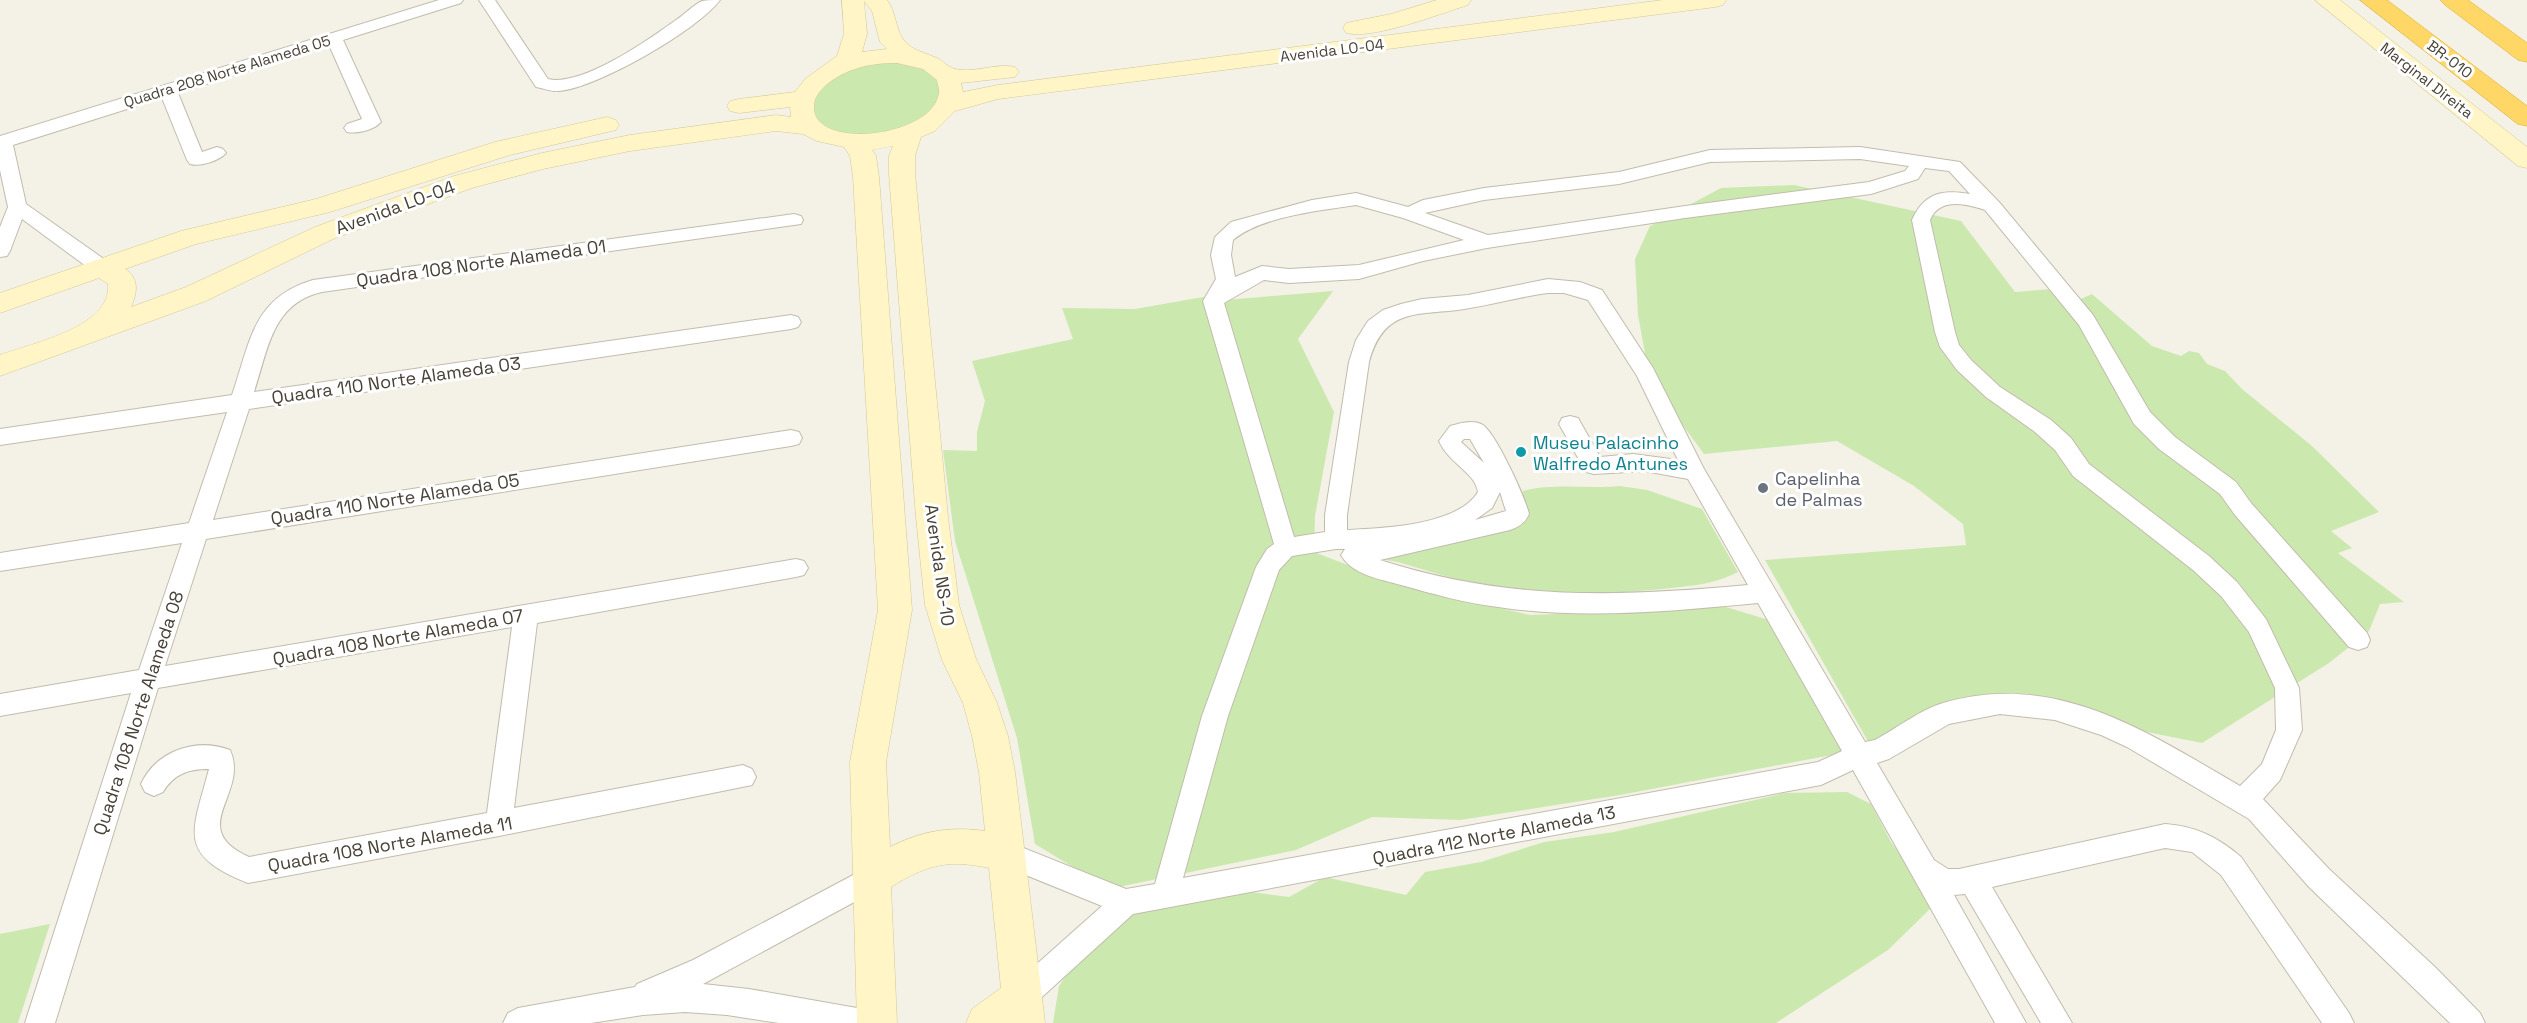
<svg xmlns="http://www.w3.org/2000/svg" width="2527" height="1023" viewBox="0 0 2527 1023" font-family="'Space Grotesk',sans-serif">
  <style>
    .green { fill: #cbe9af }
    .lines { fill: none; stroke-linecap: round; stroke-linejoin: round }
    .street-casing { stroke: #c2bcac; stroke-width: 2 }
    .secondary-casing { stroke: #d5c896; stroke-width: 1 }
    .highway-casing { stroke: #e1ad34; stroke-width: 1 }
    .street { fill: #fff; fill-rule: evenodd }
    .secondary { fill: #fff5c6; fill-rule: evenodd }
    .highway { fill: #ffd767; fill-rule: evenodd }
    .culture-dot { fill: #0f9aa8; stroke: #fff; stroke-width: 2 }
    .worship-dot { fill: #6b7280; stroke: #fff; stroke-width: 2 }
    .labels { text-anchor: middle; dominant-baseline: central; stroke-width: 6; stroke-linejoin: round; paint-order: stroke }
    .far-street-label { font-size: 15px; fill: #474136; stroke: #fff }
    .street-label { font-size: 18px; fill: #474136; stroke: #fff }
    .culture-label { font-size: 18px; fill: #0d838f; stroke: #fff; text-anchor: start }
    .worship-label { font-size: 18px; fill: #5b616d; stroke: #fff; text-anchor: start }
  </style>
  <rect width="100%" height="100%" fill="#f4f1e7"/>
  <g class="green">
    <path d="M883 61C908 64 932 63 942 91L928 118 877 137 831 131 814 117V93L838 72Z"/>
    <path d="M1794 185 1961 221 2015 292 2052 289 2072 303 2092 294 2152 346 2181 356 2189 351 2199 353 2207 364 2225 371 2242 389 2312 446 2379 512 2331 531 2352 548 2338 553 2404 602 2380 604 2369 631 2329 663 2202 743 2000 703 1870 745 1765 560 1966 545 1963 524 1914 486 1837 441 1704 454 1650 381 1638 315 1635 259 1650 226 1721 188Z"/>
    <path d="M1333 291 1298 339 1334 412 1315 516 1314 552 1405 587 1530 615 1660 610 1716 604 1772 621 1853 751 1620 795 1460 820 1372 817 1296 850 1109 889 1035 844 1017 738 955 541 943 450 977 451V432L985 401 972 361 1073 339 1062 308 1135 309 1203 297 1213 301Z"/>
    <path d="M1620 486 1647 490 1702 509 1738 572C1710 586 1692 585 1663 589 1594 596 1525 593 1458 579 1431 574 1405 561 1378 559L1506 528 1523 491C1553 483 1588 489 1620 486Z"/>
    <path d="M1847 792 1871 804 1891 842 1935 904 1888 950 1776 1023H1053L1059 986 1092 937 1111 922 1134 914 1251 892 1289 897 1325 877 1406 895 1425 872 1481 862 1544 842 1614 832 1785 793Z"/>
    <path d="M50 924 18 1023H0V934Z"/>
  </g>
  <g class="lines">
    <defs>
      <g id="street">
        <path d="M439 0H463L461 3 343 40 381 122C374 130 357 134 347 132L344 128 347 124 362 119 329 45 178 93 202 152 217 147 223 149 226 153C219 161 200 167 190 164L187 160 162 98 13 145 26 204 108 262 111 267 108 272 101 274 94 272 22 219 10 251 7 256 0 257V227L8 207 0 170V136Z"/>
        <path d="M479 0H495L548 79C582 87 648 40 676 20 684 15 693 5 702 1 706 0 715 0 720 0 698 30 597 88 559 91 552 92 543 88 536 87Z"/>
        <path d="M1860 147 1960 162 1999 202 2093 315 2150 412 2175 437 2236 482 2251 503 2367 633 2370 640 2367 647 2358 650 2349 647 2235 515 2220 494 2159 449 2134 424 2079 325 1985 210C1966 204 1940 197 1930 220L1955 332 1959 345 1971 360 2000 387 2051 420 2071 438 2089 464 2209 556 2237 582 2266 619 2299 688 2302 730 2280 780 2263 799 2329 869 2436 968 2480 1013 2485 1023H2450L2309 887 2249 819 2127 747 2101 735 2055 720 2000 714 1949 724 1889 759 1877 763 1934 860 1948 869H1959L2165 824C2195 826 2218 837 2241 857L2349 1013 2354 1023H2322L2221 875 2192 852 2165 848 1992 887 2072 1023H2041L1965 894 1954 895 2026 1023H1995L1853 770 1821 785 1133 914 1031 1007 1021 1011 1011 1007 1007 997 1011 987 1102 906 996 863 993 854 996 845 1006 841 1126 889 1155 884 1202 716 1256 567 1267 549 1274 544 1203 301 1216 279 1211 255 1215 237 1231 222 1312 200 1356 193 1408 207 1423 200 1484 188 1619 172 1710 150ZM1860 159 1909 166 1905 171 1869 182 1685 206 1488 235 1425 213 1484 200 1619 184 1710 162ZM1925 168 1949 171 1970 194C1942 189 1924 193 1912 220L1935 332 1940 347 1957 370 1986 397 2035 432 2055 450 2073 476 2193 570 2221 596 2249 632 2275 688 2276 730 2262 764 2240 786C2147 732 2056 670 1943 703 1920 710 1897 728 1875 740L1865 742 1704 469 1653 368 1602 290 1580 282 1548 279 1468 295 1422 299 1401 304 1383 310 1368 321 1356 340 1349 362 1325 515V532L1294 537 1224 303 1264 280 1289 283 1359 279 1423 261 1487 248 1685 218 1871 194 1918 179ZM1356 205 1403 218 1464 240 1359 265 1289 269 1262 266 1235 277 1231 255 1233 240C1262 216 1319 211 1356 205ZM1548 293H1564L1588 300 1637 376 1678 460 1633 454 1600 457 1578 418 1570 416 1562 418 1559 424 1586 472 1594 474 1645 471 1688 479 1748 585C1616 597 1508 601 1380 560L1510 530C1519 527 1525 523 1529 514 1525 497 1496 434 1483 425 1474 419 1460 423 1450 426L1439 441C1449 464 1475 472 1478 492 1457 526 1383 528 1347 530V515L1369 362C1385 303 1423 317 1470 308 1496 304 1522 296 1548 293ZM1464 439H1470L1484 463 1461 442ZM1500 492 1506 511 1475 520 1492 508ZM1336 549H1345L1341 555C1352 575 1380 579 1401 585 1433 594 1465 603 1498 607 1585 620 1672 611 1758 603L1842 751 1818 762 1183 878 1228 716 1279 570 1292 556Z"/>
        <path d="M794 214 801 216 803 220 801 224 322 292C272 303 268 350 254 392L791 315 798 317 801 322 798 327 791 329 249 409 213 520 791 430 799 432 802 438 799 444 791 446 206 539 165 666 796 559 804 561 808 568 804 575 796 577 537 623 514 808 743 765 752 769 756 777 752 785 499 836 248 883C175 854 193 831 209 769 188 769 174 774 163 792L154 796 145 792 141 784C156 751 196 737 230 750 250 794 185 828 249 857L487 813 512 627 158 688 55 1023H25L131 693 0 716V694L139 670 182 543 0 571V553L189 523 227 412 0 445V429L232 395C250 343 252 298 313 280Z"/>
        <path d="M872 865 882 869 886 878 882 887 703 984 749 989 857 1008 867 1013 872 1023H779L727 1015 685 1012 643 1015 591 1023H503L508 1013 518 1008 635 987 637 984 693 960Z"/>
      </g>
      <g id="secondary">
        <path d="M842 0H887C896 12 895 27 903 39 911 51 927 53 939 59 943 61 946 65 950 67 969 76 995 62 1015 67L1019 72 1015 77 961 83 963 92 998 85 1663 0H1726L1723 5 1715 7 998 99 955 111 935 131 921 137 915 156V174L948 517 959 605 976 659 997 703 1008 736 1015 772 1045 1023H966L972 1009 1001 988 989 868C948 859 926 865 891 887L897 1023H857L850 762 878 610 853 177 850 156 844 147 817 141 803 134 776 131 630 151 543 169 472 188 333 239 206 301 0 376V355C33 343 112 327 108 284L99 278 0 313V293L181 231 316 199 495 142 607 117 616 120 619 125 616 130 510 155 330 212 196 244 125 269C140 278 137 294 131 307L186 287 315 227 454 176 542 153 630 135 776 115 791 117 790 107 739 113 730 111 727 106 730 101 739 99 795 92 805 79 837 56 844 34ZM864 1 872 11 880 42 887 49 862 52 867 34ZM897 63 923 69 937 80C937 83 940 89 939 93 933 138 811 151 814 106 814 98 819 92 825 86 846 68 870 63 897 63ZM893 146 889 156V174L916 517 925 605 942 660 963 703 972 736 979 772 985 831C950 826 921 831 890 847L886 762 912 610 879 177 876 156 872 150Z"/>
        <path d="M1437 0H1471L1468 5C1439 14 1373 40 1346 33L1343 28 1346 23 1391 14Z"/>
        <path d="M2315 0H2340L2527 147V168L2518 166Z"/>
      </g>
      <g id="highway">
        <path d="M2360 0H2387L2527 106V126L2518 124Z"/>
        <path d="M2441 0H2468L2527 43V62L2518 60 2445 5Z"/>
      </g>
    </defs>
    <use href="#street" class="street-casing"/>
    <use href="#secondary" class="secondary-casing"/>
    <use href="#highway" class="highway-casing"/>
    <use href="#street" class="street"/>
    <use href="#secondary" class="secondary"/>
    <use href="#highway" class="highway"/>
  </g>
  <circle class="culture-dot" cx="1521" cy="452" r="6"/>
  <circle class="worship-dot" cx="1763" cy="488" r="6"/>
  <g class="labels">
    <g class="far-street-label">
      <text transform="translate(1332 50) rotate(-7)">Avenida LO-04</text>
      <text transform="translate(2450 59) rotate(37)">BR-010</text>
      <text transform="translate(227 71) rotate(-17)">Quadra 208 Norte Alameda 05</text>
      <text transform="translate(2427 80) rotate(38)">Marginal Direita</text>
    </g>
    <g class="street-label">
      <text transform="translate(395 207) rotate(-20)">Avenida LO-04</text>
      <text transform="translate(481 263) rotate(-8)">Quadra 108 Norte Alameda 01</text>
      <text transform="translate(396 380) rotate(-8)">Quadra 110 Norte Alameda 03</text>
      <text transform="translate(395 499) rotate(-9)">Quadra 110 Norte Alameda 05</text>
      <text transform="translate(940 565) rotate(82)">Avenida NS-10</text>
      <text transform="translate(398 637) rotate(-10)">Quadra 108 Norte Alameda 07</text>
      <text transform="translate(138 713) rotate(-72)">Quadra 108 Norte Alameda 08</text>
      <text transform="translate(1494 835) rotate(-11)">Quadra 112 Norte Alameda 13</text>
      <text transform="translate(390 844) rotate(-10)">Quadra 108 Norte Alameda 11</text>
    </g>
    <g class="culture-label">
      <text x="1533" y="442">Museu Palacinho<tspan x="1533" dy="21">Walfredo Antunes</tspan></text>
    </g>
    <g class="worship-label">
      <text x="1775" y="478">Capelinha<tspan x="1775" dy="21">de Palmas</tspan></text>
    </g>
  </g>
</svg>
